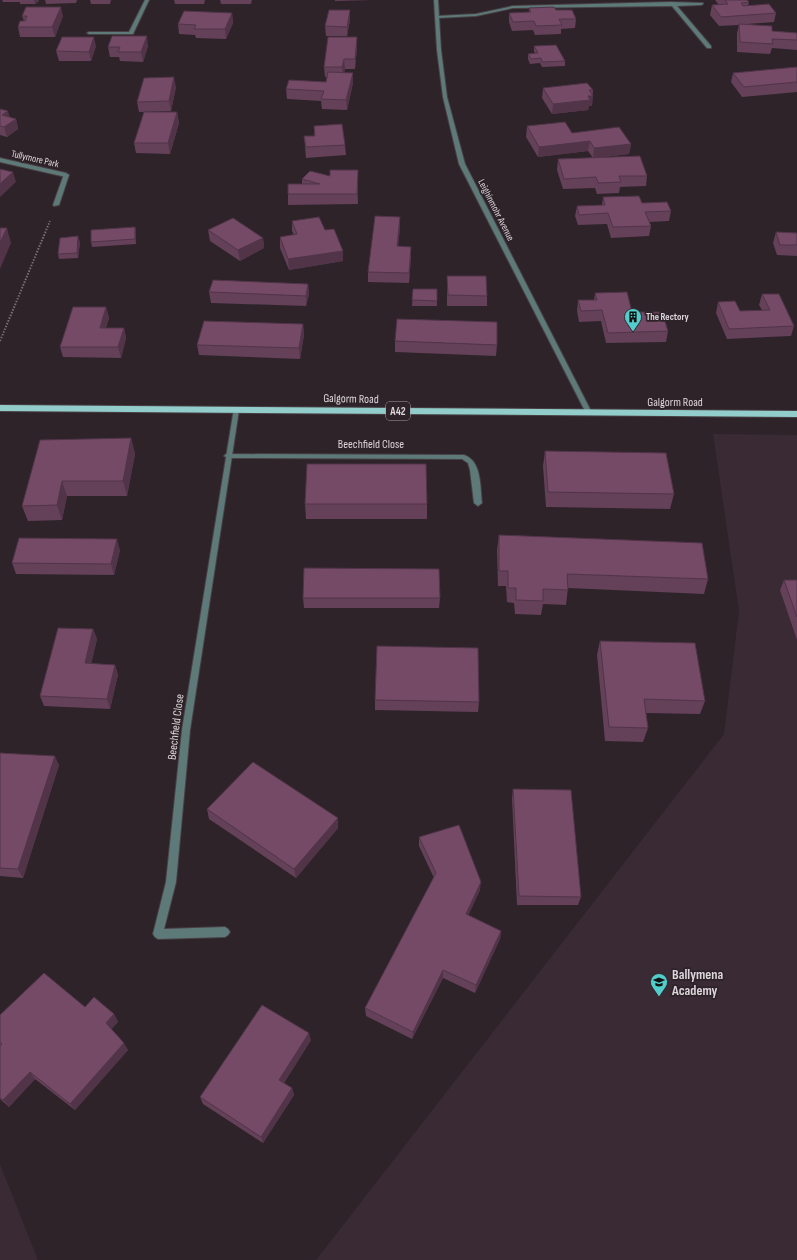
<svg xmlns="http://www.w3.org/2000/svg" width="797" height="1260" viewBox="0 0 797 1260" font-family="'Sofia Sans Condensed',sans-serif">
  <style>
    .built { fill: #392a34 }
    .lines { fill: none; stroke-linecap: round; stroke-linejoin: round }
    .lane-casing { stroke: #494045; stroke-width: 2 }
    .street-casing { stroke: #494045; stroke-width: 2 }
    .primary-casing { stroke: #494045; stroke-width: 2 }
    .path { stroke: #786f74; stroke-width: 2; stroke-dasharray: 1.5 1.5; stroke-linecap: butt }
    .lane { fill: #5d7978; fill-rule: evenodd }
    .street { fill: #5d7978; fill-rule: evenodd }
    .primary { fill: #92cdcb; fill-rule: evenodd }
    .wall { fill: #644059 }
    .shaded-wall { fill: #513448 }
    .building { fill: #744a67; stroke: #513448 }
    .labels { text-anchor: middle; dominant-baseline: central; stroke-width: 3.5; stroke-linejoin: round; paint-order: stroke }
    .far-street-label { font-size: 10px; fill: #ddd6da; stroke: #2d2329 }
    .far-poi-label { font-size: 10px; font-weight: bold; fill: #ddd6da; stroke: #2d2329; text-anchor: start }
    .shield { fill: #2d2329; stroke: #a8a0a5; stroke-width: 1 }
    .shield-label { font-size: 11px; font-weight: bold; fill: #ddd6da }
    .street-label { font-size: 12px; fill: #ddd6da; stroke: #2d2329 }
    .near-poi-label { font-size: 14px; font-weight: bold; fill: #ddd6da; stroke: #2d2329; text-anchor: start }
  </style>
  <rect width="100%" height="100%" fill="#2d2329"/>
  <g class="built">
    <path d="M713 434 797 435V1260H316L724 734 739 611Z"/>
    <path d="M0 1164 38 1260H0Z"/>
  </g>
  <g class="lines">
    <defs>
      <g id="lane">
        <path d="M670 2 703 3V4L701 5 677 6 711 46V48H707L672 6 513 8 476 16 437 18 435 17 437 16 476 14 513 6Z"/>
        <path d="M64 174 69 175 59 205 54 206 53 205Z"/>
        <path d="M226 454 464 455C482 461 480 487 482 503L478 506 474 503 470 470 468 463 462 459 228 458 224 456Z"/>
      </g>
      <g id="street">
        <path d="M145 0H149L133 34H89L87 33 89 32H129Z"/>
        <path d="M434 0H438L441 50 447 97 465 164 592 413 591 415H589L586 413 459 164 443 97 437 50Z"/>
        <path d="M0 158 66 173 69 175 66 177 0 162Z"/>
        <path d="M234 408H236L239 410 190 730 176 882 164 929 225 927 228 929 230 932 228 935 225 937 158 939 155 937 153 934 166 882 182 730Z"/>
      </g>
      <path id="primary" d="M0 405 797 411V417L0 411Z"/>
    </defs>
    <use href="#lane" class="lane-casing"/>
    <use href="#street" class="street-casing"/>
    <use href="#primary" class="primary-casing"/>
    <path class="path" d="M0 341 50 221"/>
    <use href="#lane" class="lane"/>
    <use href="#street" class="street"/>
    <use href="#primary" class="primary"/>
  </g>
  <g class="wall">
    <path d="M2 0H39L38 2 35 4H20V2H3Z"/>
    <path d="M45 0H77L76 3 46 4Z"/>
    <path d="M90 0H123H111L110 4H91Z"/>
    <path d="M174 0H205L204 4H175Z"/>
    <path d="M220 0H252L251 4H221Z"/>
    <path d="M335 0H372L335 1Z"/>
    <path d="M715 0H747L749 2 748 6 776 13 774 22 747 24 772 31 797 33V50L772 48 770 54 737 52V33L739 25 719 26 710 15 712 5H719Z"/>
    <path d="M529 8 556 10 576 19 575 28 561 29V34L535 35 533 30 512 31 509 22V13L529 12Z"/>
    <path d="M350 10V20L347 36H326L325 26Z"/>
    <path d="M232 13 233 23 226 39 196 38 195 35 179 34 178 24Z"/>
    <path d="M22 16H63L55 37H20L18 27 24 21Z"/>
    <path d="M357 37V47L355 69H345L344 73 353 83 347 110 322 109 321 101 287 99 286 89 326 82 327 77H325L324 67Z"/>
    <path d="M96 46 91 61H59L56 51Z"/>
    <path d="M148 46 143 62 120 61 119 57H110L108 47Z"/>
    <path d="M534 46 565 61V66L542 67 540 63 530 64 528 59V54H535L534 51Z"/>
    <path d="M797 67V92L742 97 731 82 733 73Z"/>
    <path d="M176 87 171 111 139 112 137 102Z"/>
    <path d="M543 88 593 90 592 106H589L588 110 552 114 542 98Z"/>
    <path d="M0 109 9 117 16 119 18 129 7 137 0 135Z"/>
    <path d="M177 112 179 123 170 154 136 153 134 143Z"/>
    <path d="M314 126 345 145 346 155 306 158 304 136H314Z"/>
    <path d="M527 126 572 133 631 144 629 154 596 158 647 176 646 186 620 187 619 193 597 194 595 188 563 189 557 170 558 159 593 158 588 151 538 157 526 137Z"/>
    <path d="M358 170V204L288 205V194L302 184V179L330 176Z"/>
    <path d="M603 197 642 203 671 211 669 221 649 222 651 226 649 236 611 238 607 224 578 225 575 216 577 206 602 205Z"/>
    <path d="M292 221 325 230 343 251V261L289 270 280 248V237L294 235 292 231Z"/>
    <path d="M135 227 136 232V244L92 247 91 242Z"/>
    <path d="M400 227 398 246 411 257 409 283 368 282V272Z"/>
    <path d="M208 230 263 238 264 248 240 261 210 241Z"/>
    <path d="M776 232 797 233V256L777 255 773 243Z"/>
    <path d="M80 242 78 258 59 259 58 254Z"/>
    <path d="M447 276 487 296V306H447Z"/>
    <path d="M308 284 309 294 306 306 211 303 209 292Z"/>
    <path d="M413 289H437V306H412Z"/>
    <path d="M595 293 668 331 666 342 606 343 601 321 579 322 577 311 578 300H594Z"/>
    <path d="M762 294 794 326 791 336 727 339 716 313 718 302 740 311 762 310 759 305Z"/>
    <path d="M106 307 109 318 106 328H124L126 338 121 358 63 357 60 347Z"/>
    <path d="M303 324 304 335 300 359 199 355 197 345Z"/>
    <path d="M395 341 497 345 496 356 395 352Z"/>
    <path d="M131 438 135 454 127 496H67L62 520 28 521 22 506Z"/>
    <path d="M545 451 674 494 670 509 546 507 543 466Z"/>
    <path d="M305 504H427V519H306Z"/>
    <path d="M499 535 708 579 704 594 568 588 566 605 543 604 541 615 515 614 514 603 507 602 506 586H498L497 550Z"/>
    <path d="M120 550 114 575 16 574 12 563Z"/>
    <path d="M784 580H797V640L780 590Z"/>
    <path d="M303 598H440L439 608H304Z"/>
    <path d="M93 629 97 639 91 664 115 665 118 675 110 709 44 706 40 696Z"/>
    <path d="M600 641 705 701 700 714 646 713 648 728 643 742 605 741 597 655Z"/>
    <path d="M375 700 479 702 478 712 375 710Z"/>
    <path d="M0 753 59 765 23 878 0 876Z"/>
    <path d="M513 789 581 897 578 905H517L512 799Z"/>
    <path d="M207 809 338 828 296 878 209 819Z"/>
    <path d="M419 837 480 890 468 915 501 931 500 939 475 993 443 978 412 1039 366 1016 365 1008 434 878 419 846Z"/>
    <path d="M85 1007 114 1014 118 1022 111 1029 128 1050 75 1110 35 1079 9 1107 0 1099V1046H1L0 1045V1015Z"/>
    <path d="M311 1040 284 1083 292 1088 294 1095 263 1143 203 1104 200 1097Z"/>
  </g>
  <g class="shaded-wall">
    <path d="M34 0H39L38 2 35 4Z"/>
    <path d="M61 7 63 16 55 37 52 27Z"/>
    <path d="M350 10V20L347 36V27Z"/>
    <path d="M232 13 233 23 226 39 225 29Z"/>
    <path d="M147 36 148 46 143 62 141 52Z"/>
    <path d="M94 37 96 46 91 61 89 52Z"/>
    <path d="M357 37V47L355 69V59Z"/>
    <path d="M344 59 345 69 343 77 342 67Z"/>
    <path d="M353 73V83L347 110 346 100Z"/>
    <path d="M174 77 176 87 171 111 169 101Z"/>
    <path d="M588 96H593L592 106H589L588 110 552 114 553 104Z"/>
    <path d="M8 111 11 121 2 115Z"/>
    <path d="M177 112 179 123 170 154 168 143Z"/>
    <path d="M16 119 18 129 7 137 4 127Z"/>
    <path d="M590 141 588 151 538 157 539 147Z"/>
    <path d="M631 144 629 154 593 158 594 148Z"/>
    <path d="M358 170V204L357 194Z"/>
    <path d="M13 172 16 182 0 197V184Z"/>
    <path d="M400 217V227L397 257V246Z"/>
    <path d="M135 227 136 232V244L135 239Z"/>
    <path d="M7 228 11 243 0 269V243Z"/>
    <path d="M78 236 80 242 78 258 77 253Z"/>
    <path d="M263 238 264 248 240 261 238 250Z"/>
    <path d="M411 247V257L409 283V273Z"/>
    <path d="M343 251V261L289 270 288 259Z"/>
    <path d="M308 284 309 294 306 306V296Z"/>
    <path d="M106 307 109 318 102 338 100 328Z"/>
    <path d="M303 324 304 335 300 359 299 348Z"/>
    <path d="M124 328 126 338 121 358 118 347Z"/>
    <path d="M131 438 135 454 127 496 123 481Z"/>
    <path d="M62 481 67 496 62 520 57 505Z"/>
    <path d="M117 539 120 550 114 575 111 564Z"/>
    <path d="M93 629 97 639 89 674 85 663Z"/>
    <path d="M115 665 118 675 110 709 107 699Z"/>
    <path d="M55 756 59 765 23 878 18 869Z"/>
    <path d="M338 818V828L296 878 294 869Z"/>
    <path d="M481 882 480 890 465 923 466 914Z"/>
    <path d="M501 931 500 939 475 993 476 985Z"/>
    <path d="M443 970V978L412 1039 413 1032Z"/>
    <path d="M114 1014 118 1022 110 1031 106 1023Z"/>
    <path d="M309 1033 311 1040 281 1087 279 1080Z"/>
    <path d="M124 1043 128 1050 75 1110 70 1104Z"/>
    <path d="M30 1072 35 1079 9 1107 3 1100Z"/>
    <path d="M292 1088 294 1095 263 1143 261 1137Z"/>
  </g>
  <g class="building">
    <path d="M725 0H747L749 2 741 3 743 6 769 4 776 13 721 17 712 5 728 4Z"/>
    <path d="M26 7H61L52 27H18L20 21H25L27 16H22Z"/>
    <path d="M554 7 556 10H572L576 19H559L562 25 536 26 534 21 513 22 509 13 531 12 529 8Z"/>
    <path d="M329 10H350L347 27 325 26Z"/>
    <path d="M184 11 232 13 225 29H194L196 25 178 24Z"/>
    <path d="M739 24 772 26V31L797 33V40L772 39 773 44 740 42Z"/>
    <path d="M112 36H147L141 52H118L120 47H108Z"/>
    <path d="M62 37H94L89 52 56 51Z"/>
    <path d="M328 37H357L355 59H344L342 67H324Z"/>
    <path d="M556 45 565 61 542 62 541 58 531 59 528 54 538 53 534 46Z"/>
    <path d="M797 67V82L744 87 733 73Z"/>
    <path d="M328 72 353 73 346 100 321 99 324 91 286 89 289 80 326 82Z"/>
    <path d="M174 77 169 101 137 102 144 78Z"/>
    <path d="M587 83 593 90H589L593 96H588L590 100 553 104 543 88Z"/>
    <path d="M0 109 8 111 2 115 16 119 4 127 0 126Z"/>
    <path d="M144 112H177L168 143H134Z"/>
    <path d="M565 122 572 133 619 127 631 144 594 148 590 141 539 147 527 126Z"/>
    <path d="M342 124 345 145 306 147 304 136H315L314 126Z"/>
    <path d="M640 156 647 176H619L621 182 598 183 596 177 564 179 558 159Z"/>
    <path d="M0 169 13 172 0 184Z"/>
    <path d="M330 170H358L357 194H288V184H320L302 179 310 171 330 176Z"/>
    <path d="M639 196 642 203 667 202 671 211 645 212 651 226 613 227 608 213 579 215 577 206 605 205 603 197Z"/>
    <path d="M375 216 400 217 397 246 411 247 409 273 368 272Z"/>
    <path d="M319 217 325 230 334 229 343 251 288 259 280 237 297 234 292 221Z"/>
    <path d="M233 218 263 238 238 250 208 230Z"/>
    <path d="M135 227V239L91 242V230Z"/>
    <path d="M0 228H7L0 243Z"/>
    <path d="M776 232 797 233V245H780Z"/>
    <path d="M78 236 77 253 58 254 60 238Z"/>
    <path d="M447 276H486L487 296 448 295Z"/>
    <path d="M213 280 308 284 306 296 209 292Z"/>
    <path d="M413 289H437V301L412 300Z"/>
    <path d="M627 292 632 312H662L668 331 608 333 602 310 581 311 578 300H597L595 293Z"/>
    <path d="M762 294H779L794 326 729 329 718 302 735 301 740 311 770 310Z"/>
    <path d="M73 307H106L100 328H124L118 347H60Z"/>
    <path d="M397 319 497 322V345L395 341Z"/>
    <path d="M204 321 303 324 299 348 197 345Z"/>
    <path d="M131 438 123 481H62L57 505 22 506 40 440Z"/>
    <path d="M545 451 666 453 674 494 548 492Z"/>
    <path d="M307 464H426L427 504H305Z"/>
    <path d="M499 535 702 543 708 579 567 574 568 590 543 589V601L516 600V588H508V571H499Z"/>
    <path d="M19 538 117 539 111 564 12 563Z"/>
    <path d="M304 568 439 569 440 598H303Z"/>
    <path d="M784 580H797V617Z"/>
    <path d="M58 628 93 629 85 663 115 665 107 699 40 696Z"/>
    <path d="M600 641 695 643 705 701 644 699 648 728 609 727Z"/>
    <path d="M377 646 478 648 479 702 375 700Z"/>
    <path d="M0 753 55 756 18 869 0 868Z"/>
    <path d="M253 762 338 818 294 869 207 809Z"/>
    <path d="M513 789 571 790 581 897 519 896Z"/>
    <path d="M459 825 481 882 466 914 501 931 476 985 443 970 413 1032 365 1008 436 873 419 837Z"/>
    <path d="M44 973 85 1007 94 997 114 1014 106 1023 124 1043 70 1104 30 1072 3 1100 0 1098V1046L2 1044 0 1042V1015Z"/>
    <path d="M262 1005 309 1033 279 1080 292 1088 261 1137 200 1097Z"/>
  </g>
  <defs>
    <symbol id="building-pin" viewBox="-11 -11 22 30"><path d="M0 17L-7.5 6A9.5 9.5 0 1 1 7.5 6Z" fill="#52cdcb" stroke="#2d2329"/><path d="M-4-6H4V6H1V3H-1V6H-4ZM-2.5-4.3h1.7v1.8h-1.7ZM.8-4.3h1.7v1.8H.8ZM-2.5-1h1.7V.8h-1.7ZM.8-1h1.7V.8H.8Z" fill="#111"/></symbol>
    <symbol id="school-pin" viewBox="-11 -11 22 30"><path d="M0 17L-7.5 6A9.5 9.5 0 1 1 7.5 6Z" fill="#52cdcb" stroke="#2d2329"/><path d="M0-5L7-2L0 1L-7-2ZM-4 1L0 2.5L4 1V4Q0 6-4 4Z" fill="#111"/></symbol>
  </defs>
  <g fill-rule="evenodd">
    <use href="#building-pin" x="623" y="307" width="20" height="27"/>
    <use href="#school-pin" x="649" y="972" width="20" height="27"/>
  </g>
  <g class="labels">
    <g class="far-street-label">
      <text transform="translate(35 159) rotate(13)">Tullymore Park</text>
      <text transform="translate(496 210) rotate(63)">Leighinmohr Avenue</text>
    </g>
    <g class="far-poi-label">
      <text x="646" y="317">The Rectory</text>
    </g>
    <rect class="shield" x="386" y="402" width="24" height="18" rx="3"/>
    <g class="shield-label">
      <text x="398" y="411">A42</text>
    </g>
    <g class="street-label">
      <text transform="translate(351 399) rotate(1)">Galgorm Road</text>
      <text x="675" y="402">Galgorm Road</text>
      <text x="371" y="444">Beechfield Close</text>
      <text transform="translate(176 727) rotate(-83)">Beechfield Close</text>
    </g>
    <g class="near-poi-label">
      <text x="672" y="974">Ballymena<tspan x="672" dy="16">Academy</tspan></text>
    </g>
  </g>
</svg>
